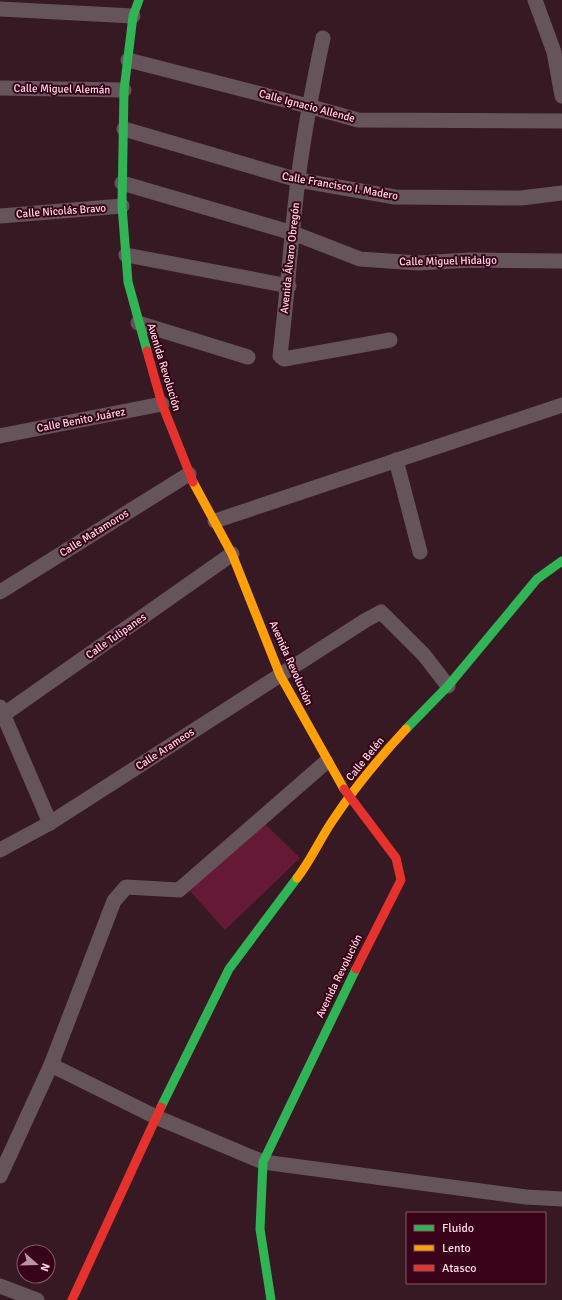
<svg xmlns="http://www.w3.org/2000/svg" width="562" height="1300" viewBox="0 0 562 1300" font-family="Signika,sans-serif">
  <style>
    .green { fill: #651935 }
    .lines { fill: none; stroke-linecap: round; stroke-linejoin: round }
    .street { stroke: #65545a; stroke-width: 15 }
    .fast { stroke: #30b455; stroke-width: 9 }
    .slow { stroke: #ff9f0a; stroke-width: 9 }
    .jam { stroke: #e5322d; stroke-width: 9 }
    .labels { text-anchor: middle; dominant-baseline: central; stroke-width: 4; stroke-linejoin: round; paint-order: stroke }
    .street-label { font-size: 11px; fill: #fed9e1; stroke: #380218 }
  </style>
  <rect width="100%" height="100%" fill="#371924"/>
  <path class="green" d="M263 822 300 858 225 930 189 890Z"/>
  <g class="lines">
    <g class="street">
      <path d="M535 0 554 52 562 96"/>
      <path d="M0 9 133 16"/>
      <path d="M323 38C313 85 304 132 298 180 291 238 287 297 280 356L284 359 390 340"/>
      <path d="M128 60 308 106 358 120 562 121"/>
      <path d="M0 88 124 90"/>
      <path d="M124 129 298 180 395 197 521 198 562 193"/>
      <path d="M122 183 293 233 360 259 418 263 470 260 561 261"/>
      <path d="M0 216 122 206"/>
      <path d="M126 255 289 286"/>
      <path d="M138 323 248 357"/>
      <path d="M0 436 162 404"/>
      <path d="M396 460 420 552"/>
      <path d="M215 521 562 405"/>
      <path d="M0 592 189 474"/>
      <path d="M0 707 50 823"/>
      <path d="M0 717 232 554"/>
      <path d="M0 850 50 823 366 620 381 612 424 655 448 686"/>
      <path d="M51 1065 156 1117 263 1162 526 1197 562 1199"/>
      <path d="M0 1176 51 1065 114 901 126 887 179 890 326 762"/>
      <path d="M0 1286 37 1300"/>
    </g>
    <g class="fast">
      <path d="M139 0 133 16 124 90 122 206 128 282 147 351"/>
      <path d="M406 729 448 686 537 579 562 561"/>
      <path d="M161 1107 229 969 297 878"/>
      <path d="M271 1300 260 1229 263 1162 356 969"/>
    </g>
    <g class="slow">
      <path d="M193 482 232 554 280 675 344 789"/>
      <path d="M297 878C311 860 320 839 333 820 355 787 379 758 406 729"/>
    </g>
    <g class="jam">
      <path d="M147 351 162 404 193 482"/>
      <path d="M344 789 396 858 401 880 356 969"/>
      <path d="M72 1300 161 1107"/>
    </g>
  </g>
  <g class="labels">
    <g class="street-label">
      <text transform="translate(62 89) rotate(1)">Calle Miguel Alemán</text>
      <text transform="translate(307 106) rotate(15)">Calle Ignacio Allende</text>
      <text transform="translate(340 186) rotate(10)">Calle Francisco I. Madero</text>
      <text transform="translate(61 211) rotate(-4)">Calle Nicolás Bravo</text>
      <text transform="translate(290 258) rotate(-84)">Avenida Álvaro Obregón</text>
      <text transform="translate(448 261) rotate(-1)">Calle Miguel Hidalgo</text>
      <text transform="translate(164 367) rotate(73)">Avenida Revolución</text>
      <text transform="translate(81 420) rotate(-11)">Calle Benito Juárez</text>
      <text transform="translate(94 533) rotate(-32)">Calle Matamoros</text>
      <text transform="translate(116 636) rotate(-35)">Calle Tulipanes</text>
      <text transform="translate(291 663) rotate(66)">Avenida Revolución</text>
      <text transform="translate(165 749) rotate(-33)">Calle Arameos</text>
      <text transform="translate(365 759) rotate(-51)">Calle Belén</text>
      <text transform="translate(339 976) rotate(-64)">Avenida Revolución</text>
    </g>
  </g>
  <rect x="406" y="1212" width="140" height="72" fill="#380218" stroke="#875868"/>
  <rect x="414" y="1225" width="20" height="6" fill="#30b455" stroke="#875868"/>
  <text x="442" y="1232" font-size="12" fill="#fed9e1">Fluido</text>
  <rect x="414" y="1245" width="20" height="6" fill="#ff9f0a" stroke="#875868"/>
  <text x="442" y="1252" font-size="12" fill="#fed9e1">Lento</text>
  <rect x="414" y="1265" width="20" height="6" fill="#e5322d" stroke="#875868"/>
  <text x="442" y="1272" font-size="12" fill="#fed9e1">Atasco</text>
  <g transform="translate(36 1264) rotate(110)"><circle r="19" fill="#380218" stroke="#875868"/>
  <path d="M0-3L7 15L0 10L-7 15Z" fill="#b8969f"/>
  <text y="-6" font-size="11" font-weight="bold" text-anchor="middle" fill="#fed9e1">N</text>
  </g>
</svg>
